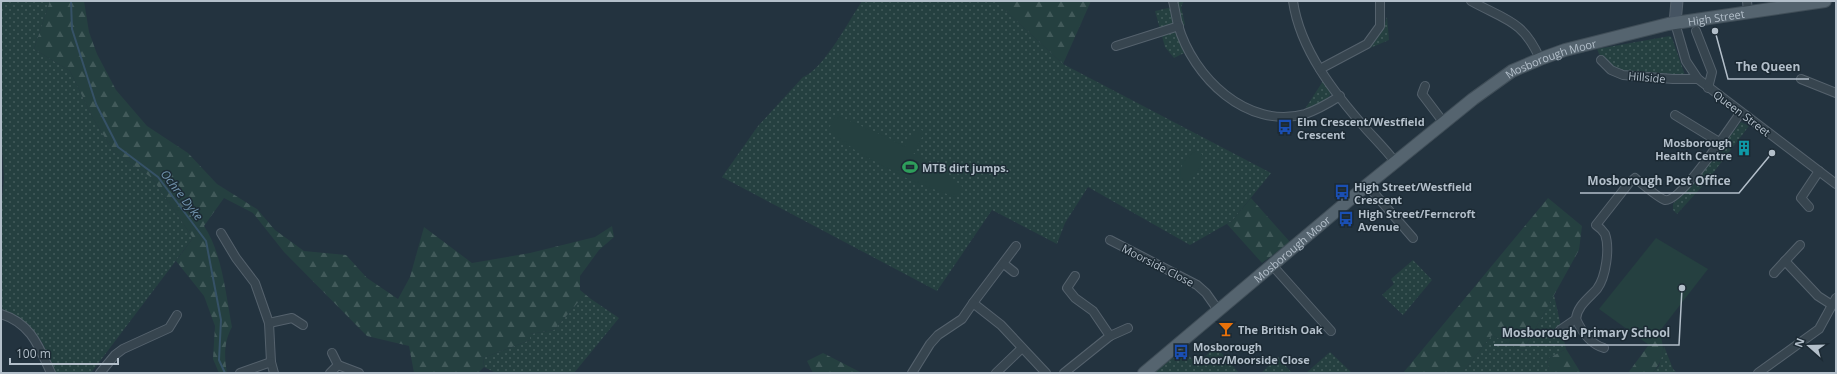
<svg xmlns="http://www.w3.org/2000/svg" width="1837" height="374" viewBox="0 0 1837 374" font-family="'Open Sans',sans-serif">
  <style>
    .grass { fill: url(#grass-dots) }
    .forest { fill: url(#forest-firs) }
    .park { fill: #254040 }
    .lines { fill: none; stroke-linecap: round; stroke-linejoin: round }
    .stream { stroke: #365267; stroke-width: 2 }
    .street-casing { stroke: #55626d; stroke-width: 10 }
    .secondary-casing { stroke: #55626d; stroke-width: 13 }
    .primary-casing { stroke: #404e58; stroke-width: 14 }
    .street { stroke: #37454f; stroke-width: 8 }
    .secondary { stroke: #455462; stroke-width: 11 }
    .primary { stroke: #55646f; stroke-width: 12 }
    .labels { text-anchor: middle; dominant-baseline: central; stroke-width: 3; stroke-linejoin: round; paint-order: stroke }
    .street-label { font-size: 11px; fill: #b3bfca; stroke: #1c2a34 }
    .poi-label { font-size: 11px; font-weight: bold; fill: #b3bfca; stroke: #1c2a34; text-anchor: start }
    .water-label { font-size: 12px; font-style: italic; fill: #7295af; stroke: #1c2a34 }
    .leader { fill: none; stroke: #b3bfca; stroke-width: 1.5 }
    .callout-dot { fill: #b3bfca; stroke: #1c2a34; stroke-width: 1.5 }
    .callout-label { font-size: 12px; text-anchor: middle; font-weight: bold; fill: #b3bfca; stroke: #1c2a34; stroke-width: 3; stroke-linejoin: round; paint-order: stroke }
  </style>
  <defs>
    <pattern id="grass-dots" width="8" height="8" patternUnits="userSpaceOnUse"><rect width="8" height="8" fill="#254040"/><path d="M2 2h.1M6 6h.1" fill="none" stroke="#425a5a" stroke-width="1.8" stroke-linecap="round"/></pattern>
    <pattern id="forest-firs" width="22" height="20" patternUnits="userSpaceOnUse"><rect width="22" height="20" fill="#254040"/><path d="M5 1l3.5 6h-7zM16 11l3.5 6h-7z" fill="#425a5a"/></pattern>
  </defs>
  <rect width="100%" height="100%" fill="#23333f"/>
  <g class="grass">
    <path d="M1 1H50L34 49 70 71 94 120 114 152 152 178 193 238 91 373H55L42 342 21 321 1 308V210L4 178 1 131Z"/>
    <path d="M862 1H995L1063 64 1271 173 1232 221 1190 245 1088 187 1065 223 1057 244 992 210 937 291 722 177 758 126 803 77C823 70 850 19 862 1Z"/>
    <path d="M1176 1H1184L1181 7 1185 24 1179 35 1186 52 1174 58 1165 47 1155 11 1177 6Z"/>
    <path d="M1387 17 1389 40 1370 48 1383 29Z"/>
    <path d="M1670 36 1672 38 1685 75 1631 71 1620 73 1600 56 1597 49Z"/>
    <path d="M1323 81 1331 93C1327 103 1315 107 1305 109Z"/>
    <path d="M1741 122 1749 126 1707 181 1677 214 1673 210V204L1700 176Z"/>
    <path d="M1413 260 1432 280 1403 315 1382 295 1394 284 1391 279Z"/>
    <path d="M1554 295 1566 349 1547 359 1549 373H1462L1492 335 1523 351Z"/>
    <path d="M581 299H591L619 318 574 373H496L484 367 483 358 530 340V334L554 330Z"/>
    <path d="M1664 346 1673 369 1677 373H1652L1659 366Z"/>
    <path d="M1216 347 1239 373H1154L1183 348 1196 364Z"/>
    <path d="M1330 352 1352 373H1306Z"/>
    <path d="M1278 357 1292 373H1261Z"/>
  </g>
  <g class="forest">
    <path d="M50 1H84L89 32 97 54 116 90 147 126 188 153 217 184 257 209 275 230 304 251 346 255 367 278 398 299 410 277 424 227 472 263 530 253 595 237 612 226 614 237 599 250 580 276V290L591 299H581L554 330 530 334V340L483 358 484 367 478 373H414L409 346 367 336 284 252 253 213 224 198 204 226C222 252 226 296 232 327 224 341 224 357 227 373H219L213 359 215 326 204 296 176 261 193 238 152 178 114 152 94 120 70 71 34 49Z"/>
    <path d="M995 1H1091L1063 64Z"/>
    <path d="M1251 198 1290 242 1262 263 1227 224 1232 221Z"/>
    <path d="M1548 198 1582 226 1579 250 1523 351 1492 335 1462 373H1403Z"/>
    <path d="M1659 331C1665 348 1665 359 1652 373H1628Z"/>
    <path d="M1566 349 1581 373H1549L1547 359Z"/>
    <path d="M823 353 858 371 862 373H813L807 361Z"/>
  </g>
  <g class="park">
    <path d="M836 115 891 139 904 147 918 128 925 132 913 153 962 186 955 197 912 181 859 153 828 130Z"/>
    <path d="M1197 151 1202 154C1202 166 1197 176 1186 182L1181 178C1179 166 1185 156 1197 151Z"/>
    <path d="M1656 238 1708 269 1649 345 1599 309Z"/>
  </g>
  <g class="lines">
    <path class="stream" d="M71 1 72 29 96 104 118 147 158 177 206 241 221 320 219 360 225 373"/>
    <defs>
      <g id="street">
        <path d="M1173 1C1175 9 1176 17 1178 25 1193 77 1247 130 1305 114 1317 110 1329 103 1340 96"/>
        <path d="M1293 1C1300 50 1335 94 1367 130 1377 141 1387 151 1396 163"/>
        <path d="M1471 1C1505 20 1523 20 1540 59"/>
        <path d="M1747 1 1748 12"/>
        <path d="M1675 23 1686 61 1698 79 1836 184"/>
        <path d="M1696 31 1712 72 1708 88"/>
        <path d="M1116 46 1179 26"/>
        <path d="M1601 60 1611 70 1623 75 1673 79H1698"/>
        <path d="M1320 69 1367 44 1380 26V1"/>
        <path d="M1801 79 1836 93"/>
        <path d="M1425 86 1422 94 1444 123"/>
        <path d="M1675 115 1719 142"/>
        <path d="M1367 185 1413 238"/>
        <path d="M1809 207 1801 198 1819 171"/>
        <path d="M221 233 236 258 255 283 269 323 271 362 274 373"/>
        <path d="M1110 240 1197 285 1206 293 1218 310"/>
        <path d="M1016 246 973 303 1001 325 1046 373"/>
        <path d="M1785 261 1800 245"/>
        <path d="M1004 264 1014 272"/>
        <path d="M1272 265 1331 331"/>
        <path d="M1774 273 1785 261 1818 296 1832 305"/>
        <path d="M1075 276 1067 288 1075 298 1093 311 1110 336"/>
        <path d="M1 314C31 323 39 347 51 373"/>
        <path d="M1576 319C1582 332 1590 344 1604 348"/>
        <path d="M269 323 292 318 303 325"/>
        <path d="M1560 330 1576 319C1577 306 1589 298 1597 289 1606 277 1610 248 1605 234 1603 231 1599 227 1596 225L1629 183 1635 178C1641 183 1660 199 1665 200 1680 203 1731 126 1741 112"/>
        <path d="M332 353 338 365"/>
        <path d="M100 373 115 355 123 349 169 328 177 315"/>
        <path d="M240 373 271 362"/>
        <path d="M330 373 338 365 359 373"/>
        <path d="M912 373 930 344 938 335 962 319 973 303"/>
        <path d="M996 373 1022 348"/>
        <path d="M1064 373 1110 336 1128 328"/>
        <path d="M1758 373 1819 329 1836 298"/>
      </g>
      <path id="secondary" d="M1675 23 1677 1"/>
      <g id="primary">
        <path id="s1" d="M1144 373 1367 185 1473 99 1512 71 1540 59 1565 50 1668 24 1825 1"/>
      </g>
    </defs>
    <use href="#street" class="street-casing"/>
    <use href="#secondary" class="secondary-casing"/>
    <use href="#primary" class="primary-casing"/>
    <use href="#street" class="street"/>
    <use href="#secondary" class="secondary"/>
    <use href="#primary" class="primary"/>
  </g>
  <defs>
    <symbol id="bus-bare" viewBox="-9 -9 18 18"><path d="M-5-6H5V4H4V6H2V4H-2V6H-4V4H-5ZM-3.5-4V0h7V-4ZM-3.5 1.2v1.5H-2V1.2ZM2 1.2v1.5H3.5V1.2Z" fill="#1a4fb4" stroke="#1c2a34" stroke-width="2.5" paint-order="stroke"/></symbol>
    <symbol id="building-bare" viewBox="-9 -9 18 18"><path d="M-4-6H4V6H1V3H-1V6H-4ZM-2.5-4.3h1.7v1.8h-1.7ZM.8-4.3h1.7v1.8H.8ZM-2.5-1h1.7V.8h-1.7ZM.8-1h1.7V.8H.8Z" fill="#0f9aa8" stroke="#1c2a34" stroke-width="2.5" paint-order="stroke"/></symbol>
    <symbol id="stadium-bare" viewBox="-9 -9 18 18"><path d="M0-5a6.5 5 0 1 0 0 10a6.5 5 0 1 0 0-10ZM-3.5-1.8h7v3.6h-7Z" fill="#2e9e5b" stroke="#1c2a34" stroke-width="2.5" paint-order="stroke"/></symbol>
    <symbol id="bar-bare" viewBox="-9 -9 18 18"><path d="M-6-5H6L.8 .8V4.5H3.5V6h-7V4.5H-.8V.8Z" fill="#e8710a" stroke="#1c2a34" stroke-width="2.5" paint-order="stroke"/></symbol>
  </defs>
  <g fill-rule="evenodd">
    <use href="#bus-bare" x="1274" y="116" width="22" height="22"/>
    <use href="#building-bare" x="1733" y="137" width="22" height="22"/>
    <use href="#stadium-bare" x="899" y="156" width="22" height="22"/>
    <use href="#bus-bare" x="1331" y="181" width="22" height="22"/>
    <use href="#bus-bare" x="1335" y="208" width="22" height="22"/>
    <use href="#bar-bare" x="1215" y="318" width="22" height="22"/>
    <use href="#bus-bare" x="1170" y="341" width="22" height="22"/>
  </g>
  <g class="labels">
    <g class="street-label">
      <text stroke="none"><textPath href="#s1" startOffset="688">High Street</textPath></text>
      <text stroke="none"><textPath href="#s1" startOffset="517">Mosborough Moor</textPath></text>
      <text transform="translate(1647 77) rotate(5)">Hillside</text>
      <text transform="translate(1742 113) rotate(37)">Queen Street</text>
      <text stroke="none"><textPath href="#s1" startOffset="193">Mosborough Moor</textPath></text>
      <text transform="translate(1158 265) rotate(27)">Moorside Close</text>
    </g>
    <g class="poi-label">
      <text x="1297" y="121">Elm Crescent/Westfield<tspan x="1297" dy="13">Crescent</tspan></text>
      <text x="1732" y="142" text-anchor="end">Mosborough<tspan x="1732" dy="13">Health Centre</tspan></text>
      <text x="922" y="167">MTB dirt jumps.</text>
      <text x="1354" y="186">High Street/Westfield<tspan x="1354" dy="13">Crescent</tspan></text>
      <text x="1358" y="213">High Street/Ferncroft<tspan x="1358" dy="13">Avenue</tspan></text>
      <text x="1238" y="329">The British Oak</text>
      <text x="1193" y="346">Mosborough<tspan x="1193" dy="13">Moor/Moorside Close</tspan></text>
    </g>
    <g class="water-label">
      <text transform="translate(182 195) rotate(52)">Ochre Dyke</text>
    </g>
  </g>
  <path class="leader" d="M1715 31L1728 79H1809M1772 153L1739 193H1580M1682 288L1679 345H1494"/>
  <g class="callout-dot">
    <circle cx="1715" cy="31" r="4"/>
    <circle cx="1772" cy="153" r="4"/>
    <circle cx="1682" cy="288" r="4"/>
  </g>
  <g class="callout-label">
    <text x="1768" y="71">The Queen</text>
    <text x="1659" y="185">Mosborough Post Office</text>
    <text x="1586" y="337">Mosborough Primary School</text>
  </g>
  <rect width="1837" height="374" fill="none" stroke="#b3bfca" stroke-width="4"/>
  <g transform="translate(1809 346) rotate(290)" stroke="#1c2a34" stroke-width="3" paint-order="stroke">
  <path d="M0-3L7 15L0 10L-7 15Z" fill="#b3bfca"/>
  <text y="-6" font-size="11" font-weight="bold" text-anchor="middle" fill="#b3bfca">N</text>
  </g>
  <path d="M10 358v6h108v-6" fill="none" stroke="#b3bfca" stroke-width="2"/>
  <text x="16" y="358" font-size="12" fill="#b3bfca" stroke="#1c2a34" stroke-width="3" paint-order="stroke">100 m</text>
</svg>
